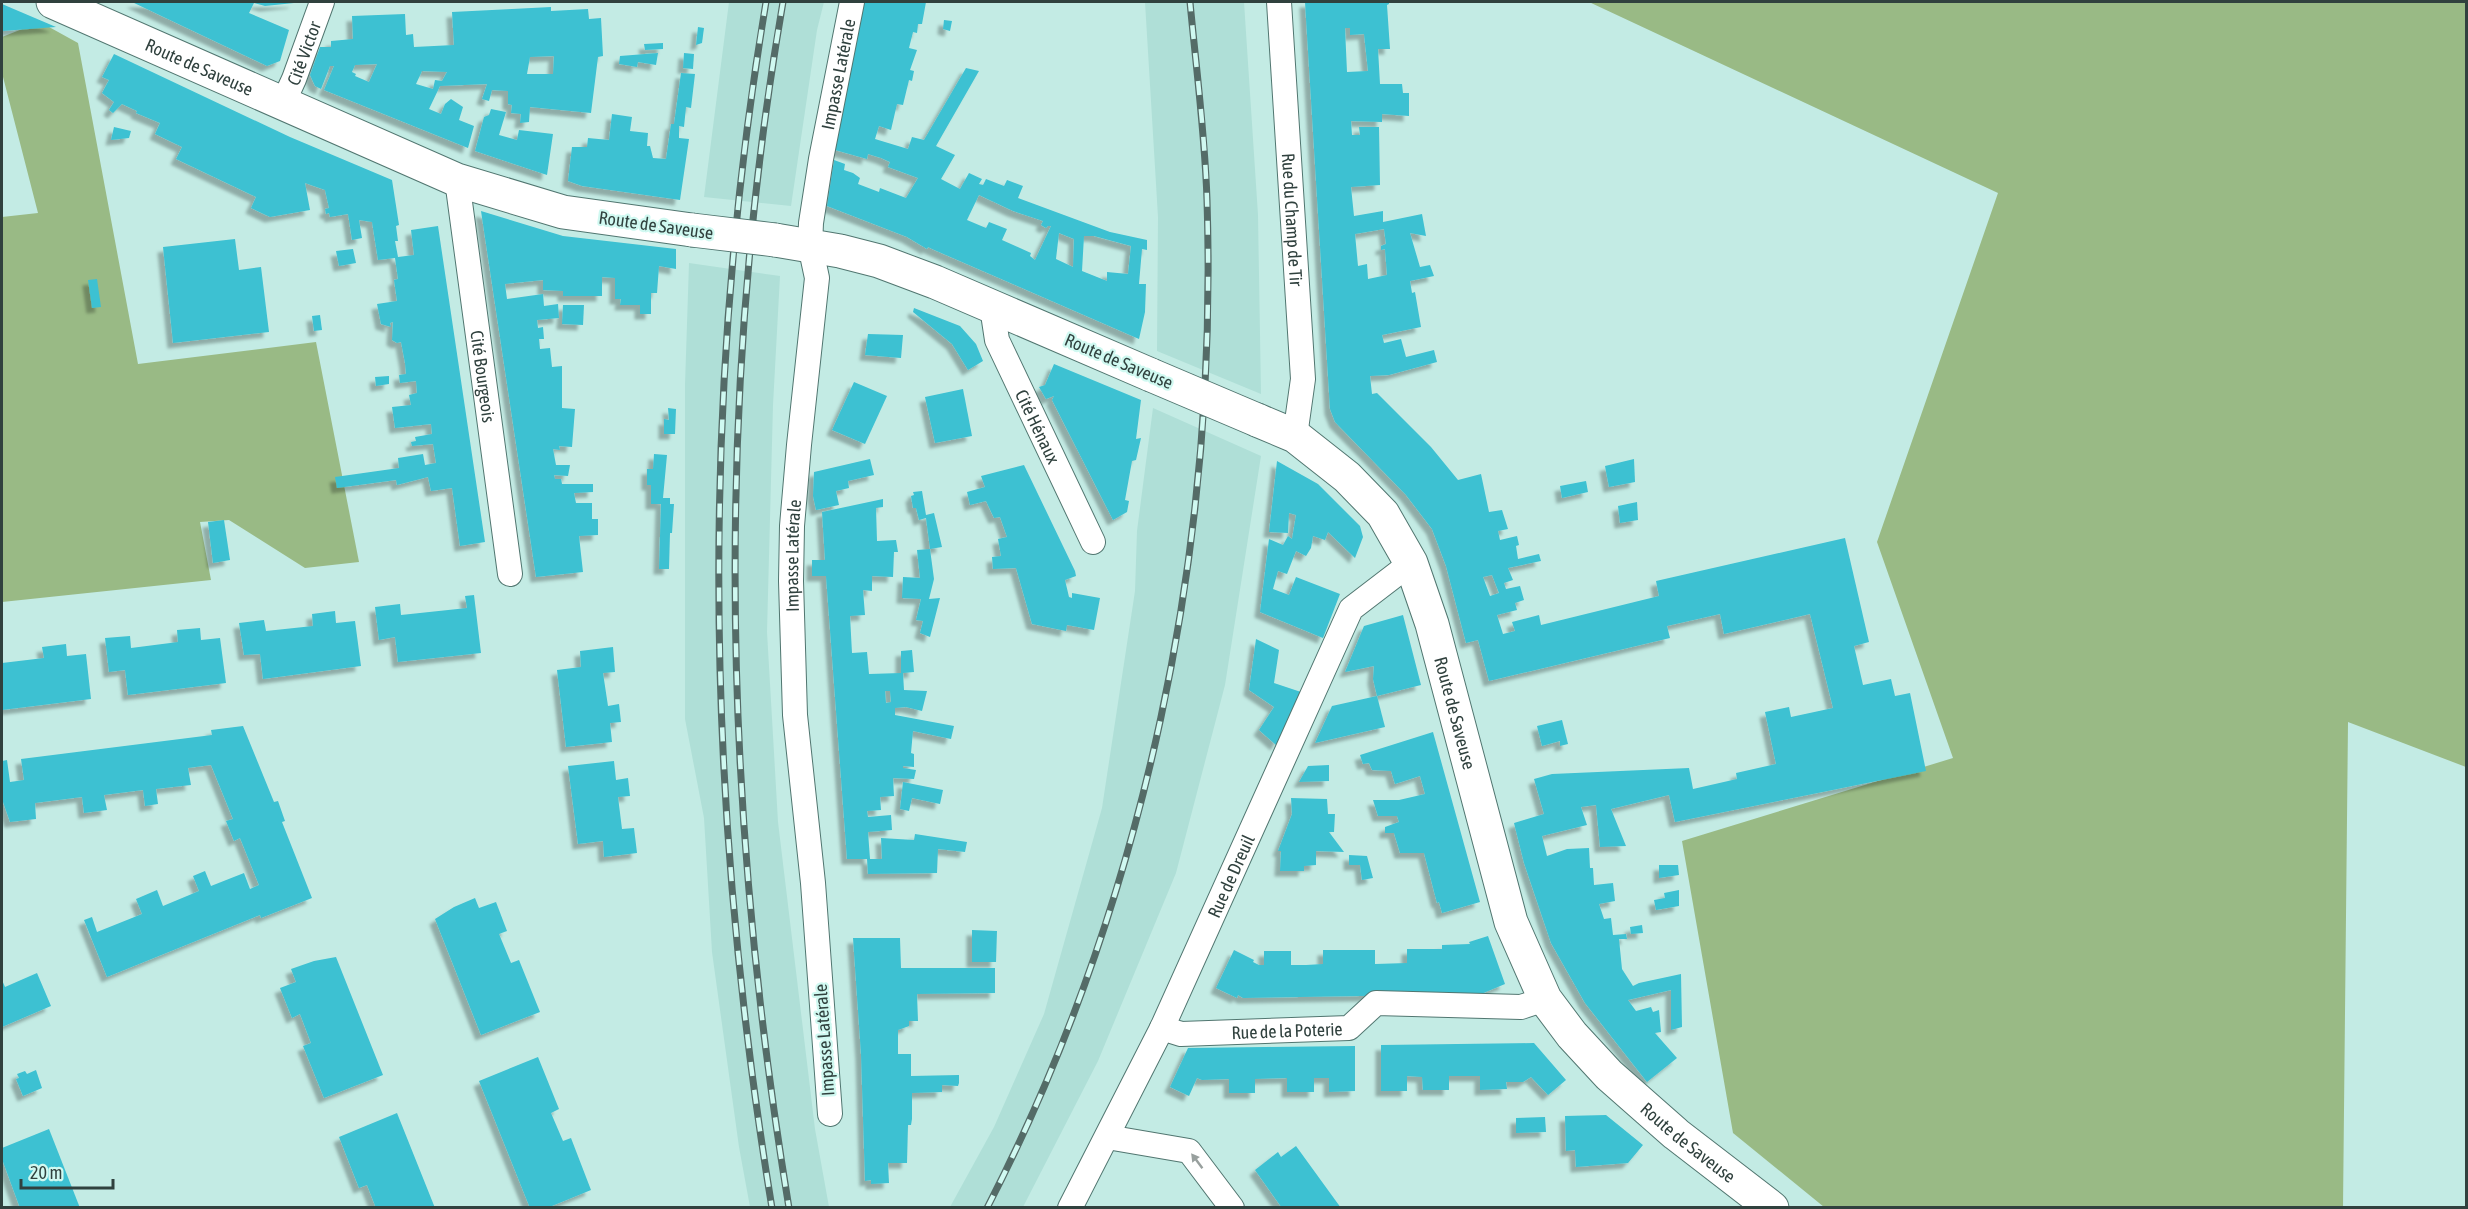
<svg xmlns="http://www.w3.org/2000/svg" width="2468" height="1209" viewBox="0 0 2468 1209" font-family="'Asap Condensed',sans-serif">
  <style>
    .built { fill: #afdfd7 }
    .green { fill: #99ba85 }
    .building { fill: #3dc1d2; fill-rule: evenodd; filter: url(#shadow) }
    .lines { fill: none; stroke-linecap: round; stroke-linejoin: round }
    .minor-casing { stroke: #517670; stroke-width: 26 }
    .secondary-casing { stroke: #517670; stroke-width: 35 }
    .minor { stroke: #fff; stroke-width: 24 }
    .secondary { stroke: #fff; stroke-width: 33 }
    .rail-casing { stroke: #546b67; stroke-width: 7 }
    .rail { stroke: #d0f9f1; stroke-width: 4.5; stroke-dasharray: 14; stroke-linecap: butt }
    .secondary-bridge-casing { stroke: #517670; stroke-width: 35; stroke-linecap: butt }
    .secondary-bridge { stroke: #fff; stroke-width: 33 }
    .oneway { fill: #98a09e }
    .labels { text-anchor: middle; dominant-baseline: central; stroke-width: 4.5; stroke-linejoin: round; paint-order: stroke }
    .street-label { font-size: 18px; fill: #30413e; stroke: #d0f9f1 }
  </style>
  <defs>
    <filter id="shadow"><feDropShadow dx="-5.5" dy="5.5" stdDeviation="1.5" flood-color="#0004"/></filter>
  </defs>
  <rect width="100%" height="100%" fill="#c3ebe4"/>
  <g class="built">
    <path d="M729 2H824L817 30 791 206 704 197Z"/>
    <path d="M1145 2H1244L1258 215 1261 394 1157 351 1158 217Z"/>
    <path d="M689 263 780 276 773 405 767 632 778 822 815 1129 829 1207H750L739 1147 712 952 704 818 685 719V385Z"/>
    <path d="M1153 408 1261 456 1225 685 1176 873 1098 1061 1023 1207H950L994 1127 1044 1014 1102 808 1135 591 1137 531Z"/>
  </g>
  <g class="green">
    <path d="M1589 2H2466V767L2348 722 2343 1207H1824L1733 1133 1682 841 1953 758 1877 542 1998 193Z"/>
    <path d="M40 22 78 43 138 364 316 342 359 562 305 568 229 520 200 522 211 580 2 602V217L38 213 2 73V37Z"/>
  </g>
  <g class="building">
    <path d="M132 2H294V3L265 6 254 3 249 13 289 30 280 61 267 66Z"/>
    <path d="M860 2H926L922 24H918L917 33 913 32 909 48 917 50 910 70 914 71 912 81 909 80 903 105 897 104 891 130 879 126 875 139 908 149 912 137 924 140 966 68 979 71 936 146 955 155 941 179 960 189 969 173 982 179 979 184 983 185 986 179 1004 186 1007 180 1023 186 1018 198 1110 232 1147 240V250L1142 249 1139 284H1146L1145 312 1139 339 932 249 928 247 927 249 907 237 827 206 834 160 845 164 844 170 853 173 860 178 858 184 879 192 880 188 906 198 918 178 888 167 890 162 881 158 868 154 867 159 835 150ZM979 195 1013 211 1043 221 1041 225 1046 228 1048 226H1051L1035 260 1030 256 1031 253 1002 240 1007 229 989 222 986 228 967 220ZM1059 233 1074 239 1073 267 1056 259ZM1084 236H1094L1131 246 1128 274 1107 272V281L1082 271Z"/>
    <path d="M1305 2H1389V4L1387 5 1390 49H1378L1380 84H1402L1403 93H1409V116L1382 114V122L1351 121 1352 135H1360L1359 127H1379L1380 185 1351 187 1354 216 1383 211V222L1422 214 1426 236 1410 233 1420 267 1430 265 1434 276 1410 281 1412 293 1415 292 1421 327 1382 335 1384 343 1401 339 1406 357 1434 350 1437 362 1389 375 1370 376 1372 394 1377 393 1431 447 1458 480 1481 474 1489 512 1502 510 1508 529 1498 531 1500 540 1517 536 1519 545 1516 546 1518 559 1539 554 1541 561 1508 568 1513 580 1504 583 1506 589 1520 586 1524 600 1515 603 1517 610 1497 615 1503 634 1515 631 1512 622 1539 615 1541 625 1659 596 1656 581 1845 538 1869 642 1854 646 1863 685 1891 679 1895 696 1910 693 1926 771 1675 822 1669 795 1611 809 1626 846 1600 847 1596 805 1581 807 1587 825 1542 836 1547 856 1567 849 1589 848 1590 868H1593L1594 885 1613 883 1615 901 1599 904 1604 919 1611 918 1613 935 1626 934 1627 939H1619L1622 969 1633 986 1639 983 1681 974 1682 1027 1671 1030V990L1628 1000 1636 1011 1651 1007 1653 1012 1659 1010 1661 1032 1655 1033 1677 1058 1647 1082 1585 1003 1551 943 1524 863 1514 823 1544 814 1534 779 1552 774 1689 768 1693 789 1737 779 1736 773 1776 764 1765 712 1789 707 1791 717 1833 708 1810 614 1724 634 1720 614 1667 626 1670 638 1489 681 1478 640 1466 643 1446 566 1432 529 1406 495 1335 422 1330 409ZM1345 28H1350V35L1364 34 1368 71 1347 72ZM1384 229 1386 244 1381 246V250L1385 249 1387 275 1368 279 1367 264 1358 266 1355 234ZM1492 575 1499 593 1490 596 1483 577Z"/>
    <path d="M2 4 56 27 2 31Z"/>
    <path d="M551 7V11L588 9 589 19 601 18 603 56 598 57 591 113 530 107 529 122 520 123 521 114 511 113 512 105 508 104V91L492 90 489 101 482 99 487 84 440 86 429 109 441 114 445 104 451 99 463 107 459 120 474 126 468 148 324 90 334 66H330L321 89 315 86 310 75 320 47H331V41L353 39 352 16 405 14 406 35 413 34 414 47 454 45 452 12ZM554 56 553 74H527L530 57ZM377 64 369 82 355 76 356 74 352 72 355 65ZM422 71 447 72 442 81 435 80 433 89 416 84Z"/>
    <path d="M944 20 952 21 950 31 943 29Z"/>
    <path d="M698 27 704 28 702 43 696 45Z"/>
    <path d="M663 43V49L645 50 644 44Z"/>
    <path d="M658 53 656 65 638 62 637 67 619 64 620 56Z"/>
    <path d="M684 53 694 54 693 69 683 68Z"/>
    <path d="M114 54 290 137 392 180 399 225 396 226 398 241H395L398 257 414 255 411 230 438 226 485 542 460 546 452 488 431 491 428 477 397 485 396 480 337 488 335 477 399 468 398 458 423 454 425 465 436 463 433 444 412 446 411 442 416 441 415 437 432 434 431 424 395 428 392 407 411 405 409 395 417 393 416 381 400 383 399 375 406 374 405 363 401 342 397 343 392 340 393 322 390 323 391 327 381 324 377 304 397 301 394 280 398 279 395 258 378 260 372 222 359 220 362 238 352 240 348 214 330 217 329 213 326 214 325 209 329 208 325 190 305 183 310 210 270 217 251 208 256 197 176 159 182 147 155 134 160 123 136 113 137 111 122 104 113 113 109 110 114 102 102 93 109 80 102 77Z"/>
    <path d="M681 73 695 74 691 108 686 107 684 127 679 126V138L689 139 680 200 582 186 568 181 572 147H587L588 138 609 140 612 114 632 117 630 131 648 133 647 146H650L653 158 666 159 671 124H674Z"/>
    <path d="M491 109 506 112 499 135 517 140 519 130 553 134 547 175 475 151 484 117 489 115Z"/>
    <path d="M114 127 131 131 129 138 111 140Z"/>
    <path d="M481 211 563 236 676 249V269L659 266 657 293H651V314H640V305H620L621 299H615V278L602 277V296H563V291L543 290V280L505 284 507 299 543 294 544 306 558 304 559 318 537 320 538 328 543 327 544 339H539L540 349 550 348 552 367 562 366V408L575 409 572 447 559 446 560 450 553 449 556 465H570L568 476 554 475 555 479H561L562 484H593V492L574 493 576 503H592V519H598V535L579 536 583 572 536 577Z"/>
    <path d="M235 239 239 270 261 267 269 332 173 343 163 247Z"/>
    <path d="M353 249 356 263 339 266 336 251Z"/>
    <path d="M97 279 101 307 92 308 88 280Z"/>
    <path d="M563 305H584L583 325 562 324Z"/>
    <path d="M914 308 960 326 976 344 983 361 968 370 952 344 913 312Z"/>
    <path d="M320 315 322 330 314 331 312 316Z"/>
    <path d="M868 334 903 335 901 358 865 355Z"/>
    <path d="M1054 364 1141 400 1136 439 1141 438 1136 460 1132 461 1125 500 1129 501 1127 512 1113 520 1052 400 1054 396 1046 399 1039 387 1045 385Z"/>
    <path d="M389 376V384L376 386 375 377Z"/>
    <path d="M854 382 887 396 865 444 832 430Z"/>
    <path d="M963 389 972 436 935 443 925 397Z"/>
    <path d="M668 408 676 409 675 434H664V419L669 420Z"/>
    <path d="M654 454 667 455 663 498H670V504H674L672 533H670L669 569H659L661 504H651V485H647V469H653Z"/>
    <path d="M870 459 874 475 848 481 849 488 836 491 839 505 816 510 813 496 814 472Z"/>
    <path d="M1634 459 1635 482 1609 487 1605 466Z"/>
    <path d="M1277 461 1318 484 1360 526 1363 537 1355 558 1328 532 1325 540 1313 536 1311 548 1306 556 1296 551 1287 574 1278 571 1273 589 1289 595 1296 577 1340 594 1323 638 1260 612 1269 539 1283 545 1288 536 1292 539 1296 515 1289 513 1288 533 1269 532Z"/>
    <path d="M1024 465 1075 571 1076 576 1065 580 1069 597 1072 598V593L1100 598 1094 630 1067 625 1066 631 1032 624 1016 568 993 569 992 557 1001 556 998 539 1007 537 1000 517 994 518 986 501 970 505 967 492 985 487 981 476Z"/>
    <path d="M1586 481 1588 492 1562 498 1560 486Z"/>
    <path d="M922 491 926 515 934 513 942 547 930 549 934 579 929 599 940 598 930 637 920 633 923 621 916 620 921 599 902 598 903 577 920 578 917 550 930 549 926 518 919 520 916 508H913L911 496 914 495 913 492Z"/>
    <path d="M883 499V507L876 508 877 541 896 540 898 552H894L893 577 872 576V591L863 590 865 615 850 616 852 653 867 652 869 674 901 673V651L912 650 914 672 903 673 904 690 927 691 922 711 906 707 895 708V715L954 726 951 739 913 731 911 753 914 754V767L903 766V768L916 770 914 779 893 778 894 796 880 797 881 810 867 811 868 817 891 815 892 830 868 832 870 859H882L881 838 914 840 915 834 967 842 965 852 938 849 937 873 868 874 867 859H847L826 576H812V560H825L822 512ZM885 691H890L891 702 886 703Z"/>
    <path d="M1637 502 1638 520 1620 523 1618 506Z"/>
    <path d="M224 520 230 560 213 563 208 522Z"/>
    <path d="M474 595 481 653 398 662 395 637 379 640 375 607 400 604 401 615 467 608 465 596Z"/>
    <path d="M335 611 336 623 355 621 361 666 263 679 260 654 244 655 239 623 264 620 266 631 313 626 312 614Z"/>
    <path d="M1403 615 1421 685 1377 696 1373 679 1374 666 1345 672 1364 626Z"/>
    <path d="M200 628 201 640 220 638 226 683 128 695 125 670 109 672 105 638 130 636 131 648 178 642 177 630Z"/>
    <path d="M1256 639 1279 650 1274 683 1301 692 1291 719 1276 745 1259 730 1274 707 1249 690Z"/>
    <path d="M66 644 67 656 86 654 91 699 2 710V663L44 658 42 647Z"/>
    <path d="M613 647 615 672 603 673 608 706 619 704 621 722 610 723 612 742 566 747 557 670 581 667 580 651Z"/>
    <path d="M1377 696 1385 727 1315 743 1332 706Z"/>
    <path d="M1562 720 1568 744 1560 746V741L1542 746 1537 726Z"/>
    <path d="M243 726 274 802 278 801 285 821 282 822 312 898 261 918 260 915 107 977 84 920 92 917 97 932 142 914 136 899 157 890 163 906 199 891 193 876 205 871 211 886 244 873 250 889 259 885 240 838 234 841 226 821 233 819 211 765 188 768 191 785 156 789 158 804 145 806 143 790 104 795 107 810 84 813 82 797 35 803 36 819 10 822 2 799V761L7 760 10 782 24 780 21 759 212 735 211 730Z"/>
    <path d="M1433 732 1480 902 1442 913 1439 902 1437 903 1424 853H1400L1394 833H1385V827L1399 822 1397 816H1378L1373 800H1399L1425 794 1420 776 1395 784 1391 771 1372 770 1369 763 1363 764 1360 755Z"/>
    <path d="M614 761 616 780 628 778 630 796 618 797 622 829 634 828 637 853 604 857 603 841 578 844 568 766Z"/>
    <path d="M1329 765V781L1299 782 1308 766Z"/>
    <path d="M903 782 943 790 940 804 912 798 909 811 900 809Z"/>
    <path d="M1291 798 1327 799 1328 814H1335L1334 832H1329L1344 852 1316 851V865L1304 866V871H1280L1281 851H1278L1292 814Z"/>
    <path d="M1349 855 1367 856 1373 878 1362 880 1360 865H1349Z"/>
    <path d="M1659 865H1678L1679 875 1659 878Z"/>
    <path d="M1679 890V906L1656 910 1654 900 1665 898 1664 893Z"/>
    <path d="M475 898 479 908 496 902 507 931 499 934 511 963 519 960 540 1012 481 1035 435 919 454 907Z"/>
    <path d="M1642 925 1643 933 1631 934 1630 927Z"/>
    <path d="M972 930 997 931 996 962H972Z"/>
    <path d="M1488 936 1505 984 1481 994 1243 998 1238 995 1237 998 1216 988 1234 950 1254 960 1253 962 1259 965H1264V951H1291V965H1306L1323 964V950H1375V964L1407 963V949H1442V945L1470 944 1469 942Z"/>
    <path d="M853 938H900L901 968H995V993L917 994 918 1021H909V1026L898 1030V1054H911V1076L959 1075V1083L958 1086 942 1085V1092L912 1093V1119L911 1125H908L907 1163H888L889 1183 871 1184V1180L865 1181 861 1054Z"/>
    <path d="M336 957 383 1075 324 1098 303 1046 311 1043 300 1014 292 1018 280 988 296 982 291 969 314 961Z"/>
    <path d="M37 973 51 1006 2 1027V980L5 987Z"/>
    <path d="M1534 1043 1566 1080 1548 1095 1531 1077 1523 1082H1506L1507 1089 1480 1090V1076H1449V1090H1423L1422 1077 1407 1076V1091H1381V1045Z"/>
    <path d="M1355 1046V1091L1329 1092V1078H1314V1092H1287V1078L1255 1079V1093H1229V1079L1202 1080 1197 1078 1189 1096 1170 1087 1188 1048Z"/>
    <path d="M538 1057 559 1109 551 1113 563 1141 571 1138 591 1190 547 1208H530L479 1081Z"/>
    <path d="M36 1070 42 1088 23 1096 16 1079 19 1078 17 1074 25 1071 27 1074Z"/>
    <path d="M397 1113 435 1208H376L367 1185 359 1188 339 1137Z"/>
    <path d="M1606 1115 1643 1145 1628 1163 1576 1167 1575 1150 1566 1151 1565 1116Z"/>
    <path d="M1545 1117 1546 1132 1516 1133V1118Z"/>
    <path d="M49 1129 80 1208H20L2 1159V1148Z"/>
    <path d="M1296 1146 1341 1208H1282L1255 1170 1278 1152 1281 1157Z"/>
  </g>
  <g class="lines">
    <defs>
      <g id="minor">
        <path id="s1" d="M1279 2 1303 379 1295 436"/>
        <path id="s2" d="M283 103 294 79 322 2"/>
        <path id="s3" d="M457 180 510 574"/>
        <path id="s4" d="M992 307 997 340 1093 542"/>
        <path id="s5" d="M1162 1028 1181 1034 1349 1028 1376 1003 1521 1007 1545 999"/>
        <path id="s6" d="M830 1114 813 883 795 715 791 581 792 526 799 445 817 278 810 245 811 223 821 159 852 2"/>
        <path d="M1107 1137 1189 1151 1232 1208"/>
        <path id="s7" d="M1070 1208 1162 1028 1351 609 1411 563"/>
      </g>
      <g id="secondary">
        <path id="s8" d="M53 2 457 180 563 212 692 230"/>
        <path d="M775 240 840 251 879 261 935 282 1151 375"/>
        <path id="s9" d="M1257 420 1295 436 1347 477 1383 514 1411 563 1432 624 1511 922 1545 999 1572 1035 1609 1075 1676 1134 1772 1208"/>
      </g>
    </defs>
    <use href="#minor" class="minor-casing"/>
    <use href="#secondary" class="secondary-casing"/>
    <use href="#minor" class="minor"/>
    <use href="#secondary" class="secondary"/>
    <defs>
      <g id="rail">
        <path d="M766 2C699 401 706 808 772 1208"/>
        <path d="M783 2C714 401 723 808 789 1208"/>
        <path d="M987 1208C1146 900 1218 546 1207 200 1205 134 1196 67 1190 2"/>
      </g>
    </defs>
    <use href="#rail" class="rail-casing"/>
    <use href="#rail" class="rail"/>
    <defs>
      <g id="secondary-bridge">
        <path d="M692 230 775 240"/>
        <path d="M1151 375 1257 420"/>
      </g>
    </defs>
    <use href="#secondary-bridge" class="secondary-bridge-casing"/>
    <use href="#secondary-bridge" class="secondary-bridge"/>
  </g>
  <defs><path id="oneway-solid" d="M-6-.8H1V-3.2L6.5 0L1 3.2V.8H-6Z" transform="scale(1.5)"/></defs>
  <use class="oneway" href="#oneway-solid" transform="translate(1197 1161) rotate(-127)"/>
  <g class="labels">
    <g class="street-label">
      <text stroke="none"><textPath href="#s2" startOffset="54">Cité Victor</textPath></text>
      <text stroke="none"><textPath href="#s8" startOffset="160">Route de Saveuse</textPath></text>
      <text stroke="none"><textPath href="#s6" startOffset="1046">Impasse Latérale</textPath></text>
      <text stroke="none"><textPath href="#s1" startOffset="218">Rue du Champ de Tir</textPath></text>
      <text transform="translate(656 225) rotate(8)">Route de Saveuse</text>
      <text transform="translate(1119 361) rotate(23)">Route de Saveuse</text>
      <text stroke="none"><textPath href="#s3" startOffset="198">Cité Bourgeois</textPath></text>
      <text stroke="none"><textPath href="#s4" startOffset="129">Cité Hénaux</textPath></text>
      <text stroke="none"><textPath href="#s6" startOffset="560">Impasse Latérale</textPath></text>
      <text stroke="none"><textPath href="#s9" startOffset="372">Route de Saveuse</textPath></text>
      <text stroke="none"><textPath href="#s7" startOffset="369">Rue de Dreuil</textPath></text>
      <text stroke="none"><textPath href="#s5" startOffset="126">Rue de la Poterie</textPath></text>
      <text transform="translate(824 1040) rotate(-94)">Impasse Latérale</text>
      <text stroke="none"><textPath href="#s9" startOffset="876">Route de Saveuse</textPath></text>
    </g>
  </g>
  <rect width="2468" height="1209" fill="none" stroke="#30413e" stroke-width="6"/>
  <path d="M21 1179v9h92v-9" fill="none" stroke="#30413e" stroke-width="3"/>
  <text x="30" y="1179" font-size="18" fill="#30413e" stroke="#d0f9f1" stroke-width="4.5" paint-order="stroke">20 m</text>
</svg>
